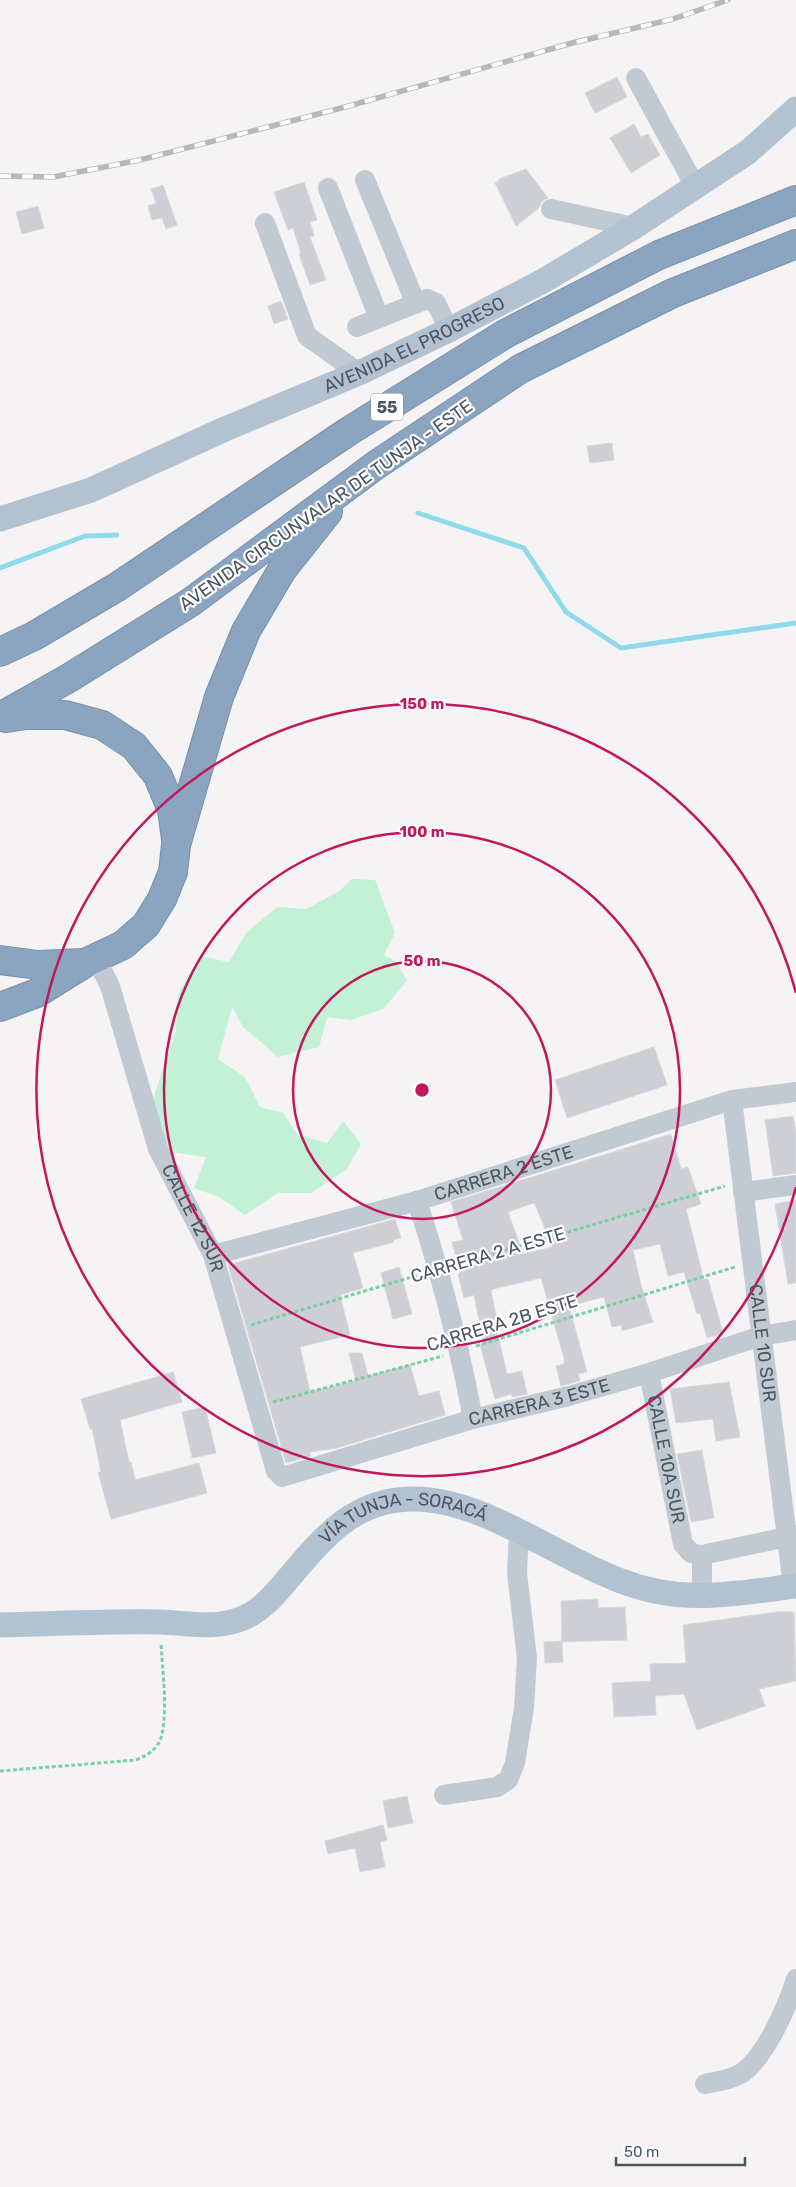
<svg xmlns="http://www.w3.org/2000/svg" width="796" height="2187" viewBox="0 0 796 2187" font-family="Rubik,sans-serif">
  <style>
    .green { fill: #c3f1d5 }
    .lines { fill: none; stroke-linecap: round; stroke-linejoin: round }
    .stream { stroke: #90daee; stroke-width: 5 }
    .building { fill: #cdcfd5; stroke: #d7d9de; fill-rule: evenodd }
    .highway-casing { stroke: #7690ad; stroke-width: 30 }
    .path { stroke: #7ad0a6; stroke-width: 3; stroke-dasharray: 4 2.5; stroke-linecap: butt }
    .minor { stroke: #c1cad2; stroke-width: 20 }
    .major { stroke: #b3c2d1; stroke-width: 25 }
    .highway { stroke: #8ba5c1; stroke-width: 28 }
    .rail-casing { stroke: #b5b8bd; stroke-width: 5.5 }
    .rail { stroke: #fff; stroke-width: 4; stroke-dasharray: 11; stroke-linecap: butt }
    .ring { fill: none; stroke: #c2185b; stroke-width: 2.5 }
    .labels { text-anchor: middle; dominant-baseline: central; stroke-width: 4.5; stroke-linejoin: round; paint-order: stroke }
    .shield { fill: #fff; stroke: #808990; stroke-width: 1 }
    .shield-label { font-size: 16px; font-weight: bold; fill: #4a5661 }
    .street-label { font-size: 18px; fill: #4a5661; stroke: #fff }
    .centre { fill: #c2185b; stroke: #fff; stroke-width: 2.5 }
    .ring-label { font-size: 15px; text-anchor: middle; font-weight: bold; fill: #c2185b; stroke: #fff; stroke-width: 4.5; stroke-linejoin: round; paint-order: stroke }
  </style>
  <rect width="100%" height="100%" fill="#f5f3f3"/>
  <path class="green" d="M352 879 375 880 395 933 384 955 397 962 407 981 383 1009 351 1020 327 1017 319 1047 278 1057 243 1027 232 1007 218 1059 245 1077 260 1107 283 1113 298 1135 327 1143 343 1121 361 1144 347 1169 311 1193H278L245 1215 219 1197 194 1188 206 1157 170 1152 151 1105 176 1030 178 994 200 956 229 962 246 933 277 907 306 909 338 892Z"/>
  <g class="lines">
    <g class="stream">
      <path d="M418 513 524 548 566 612 621 648 796 623"/>
      <path d="M0 568 85 536 117 535"/>
    </g>
  </g>
  <g class="building">
    <path d="M617 77 627 97 595 113 585 93Z"/>
    <path d="M634 124 641 137 648 134 660 155 631 173 610 138Z"/>
    <path d="M526 169 548 198 542 201 539 208 516 226 495 183 499 181V179Z"/>
    <path d="M304 182 317 220 310 222 314 236 310 237 326 280 310 285 299 254 301 253 293 228 288 230 274 192Z"/>
    <path d="M163 185 177 225 166 229 162 218 152 220 148 206 156 203 151 189Z"/>
    <path d="M38 206 44 228 22 234 16 212Z"/>
    <path d="M281 301 288 319 274 324 268 306Z"/>
    <path d="M612 443 614 460 590 463 587 446Z"/>
    <path d="M654 1047 667 1085 567 1118 555 1080Z"/>
    <path d="M793 1116 796 1133V1173L773 1176 765 1120Z"/>
    <path d="M671 1134 681 1169 688 1167 701 1204 686 1209 704 1280 708 1279 723 1333 707 1338 700 1313 697 1314 684 1272 668 1276 660 1244 633 1250 641 1285 653 1322 622 1331 621 1325 612 1327 604 1297 569 1306 587 1372 578 1374 580 1381 561 1386 556 1366 564 1364V1358L541 1278 493 1289 491 1291 499 1330 497 1331 507 1374 522 1371 527 1394 512 1397 511 1394 495 1399 480 1345 484 1344 474 1295 464 1298 458 1274 460 1273 452 1242 463 1240 451 1202ZM533 1203 535 1204 552 1247 523 1254 508 1212Z"/>
    <path d="M796 1200V1283L788 1284 775 1204Z"/>
    <path d="M395 1219 401 1238 393 1240 394 1242 353 1253 363 1288 340 1295 350 1335 300 1347 310 1392 356 1381 349 1353H362L368 1376 410 1365 419 1396 439 1391 445 1415 337 1448 310 1452 311 1456 286 1463 228 1265Z"/>
    <path d="M399 1267 412 1314 393 1319 381 1273Z"/>
    <path d="M173 1372 182 1402 120 1420 129 1462H131L135 1480 199 1463 207 1493 111 1519 98 1472H101L92 1428 90 1429 81 1399Z"/>
    <path d="M729 1382 740 1437 716 1441 713 1419 676 1423 670 1389Z"/>
    <path d="M205 1407 216 1453 192 1458 182 1412Z"/>
    <path d="M702 1450 714 1518 691 1522 677 1454Z"/>
    <path d="M598 1599V1608L625 1607 627 1640 562 1642 561 1601Z"/>
    <path d="M777 1612H794L796 1681 759 1689 765 1706 697 1730 684 1694 655 1696 656 1715 614 1717 612 1683 651 1681 650 1664 686 1663 683 1625Z"/>
    <path d="M562 1641 563 1662 545 1663 544 1642Z"/>
    <path d="M407 1796 413 1823 388 1828 383 1801Z"/>
    <path d="M383 1825 387 1840 380 1842 385 1867 360 1872 355 1848 328 1854 325 1841Z"/>
  </g>
  <g class="lines">
    <defs>
      <g id="highway">
        <path d="M0 652 34 636 117 587 349 431 505 334 659 255 796 200"/>
        <path d="M0 717 69 678 191 602 376 465 520 369 673 293 796 244"/>
        <path d="M6 718 26 715H65L102 725 134 746 158 776 172 810 176 839"/>
        <path d="M0 960 38 965 83 963"/>
        <path d="M0 1007 37 993 85 963 123 945 146 925 162 899 173 872 176 845 219 697 246 631 282 570 328 512"/>
      </g>
    </defs>
    <use href="#highway" class="highway-casing"/>
    <g class="path">
      <path d="M455 1265 725 1186"/>
      <path d="M251 1325 422 1274"/>
      <path d="M476 1346 735 1267"/>
      <path d="M273 1402 443 1356"/>
      <path d="M0 1771 136 1760C145 1756 152 1753 158 1744 170 1726 162 1666 161 1643"/>
    </g>
    <g class="minor">
      <path d="M636 78 696 188"/>
      <path d="M365 180 416 304"/>
      <path d="M328 188 379 318"/>
      <path d="M551 209 634 227"/>
      <path d="M265 223 307 336 359 373"/>
      <path d="M357 327 427 299 436 303 449 330"/>
      <path id="s1" d="M96 959 110 986 158 1149 213 1255 276 1471 282 1477 473 1419 569 1396 649 1373 761 1336 796 1330"/>
      <path id="s2" d="M732 1100 793 1586"/>
      <path d="M743 1192 796 1185"/>
      <path d="M417 1201C441 1274 459 1344 473 1419"/>
      <path id="s3" d="M213 1255 417 1201 732 1100 796 1092"/>
      <path id="s4" d="M649 1373 683 1544 691 1553 702 1555 796 1535"/>
      <path d="M702 1555V1596"/>
      <path d="M444 1795 497 1787 508 1780 515 1763 524 1708 527 1658 517 1573 519 1532"/>
      <path d="M705 2084C718 2081 731 2080 742 2073 766 2056 787 2007 796 1979"/>
    </g>
    <g class="major">
      <path id="s5" d="M0 519 91 490 225 429 359 373 449 330 543 281 634 227 748 152 796 109"/>
      <path id="s6" d="M0 1625C53 1624 107 1621 160 1622 187 1623 212 1629 238 1620 259 1613 273 1597 287 1580 323 1538 353 1499 413 1499 481 1498 558 1558 621 1581 684 1605 732 1594 796 1586"/>
    </g>
    <use href="#highway" class="highway"/>
    <defs>
      <path id="rail" d="M0 176 53 177 140 160 349 106 572 43 673 19 728 0"/>
    </defs>
    <use href="#rail" class="rail-casing"/>
    <use href="#rail" class="rail"/>
  </g>
  <g class="ring">
    <circle cx="422" cy="1090" r="129"/>
    <circle cx="422" cy="1090" r="258"/>
    <path d="M796 1187A386 386 0 1 1 796 993"/>
  </g>
  <g class="labels">
    <rect class="shield" x="371" y="393.5" width="32" height="27" rx="4"/>
    <g class="shield-label">
      <text x="387" y="407">55</text>
    </g>
    <g class="street-label">
      <text stroke="none"><textPath href="#s5" startOffset="450">AVENIDA EL PROGRESO</textPath></text>
      <text transform="translate(326 505) rotate(-35)">AVENIDA CIRCUNVALAR DE TUNJA - ESTE</text>
      <text stroke="none"><textPath href="#s3" startOffset="302">CARRERA 2 ESTE</textPath></text>
      <text stroke="none"><textPath href="#s1" startOffset="278">CALLE 12 SUR</textPath></text>
      <text transform="translate(488 1255) rotate(-16)">CARRERA 2 A ESTE</text>
      <text transform="translate(502 1323) rotate(-17)">CARRERA 2B ESTE</text>
      <text stroke="none"><textPath href="#s2" startOffset="245">CALLE 10 SUR</textPath></text>
      <text stroke="none"><textPath href="#s1" startOffset="821">CARRERA 3 ESTE</textPath></text>
      <text stroke="none"><textPath href="#s4" startOffset="88">CALLE 10A SUR</textPath></text>
      <text stroke="none"><textPath href="#s6" startOffset="445">VÍA TUNJA - SORACÁ</textPath></text>
    </g>
  </g>
  <circle cx="422" cy="1090" r="8" class="centre"/>
  <g class="ring-label">
    <text x="422" y="709">150 m</text>
    <text x="422" y="837">100 m</text>
    <text x="422" y="966">50 m</text>
  </g>
  <path d="M616 2157v8h129v-8" fill="none" stroke="#4a5661" stroke-width="2.5"/>
  <text x="624" y="2157" font-size="15" fill="#4a5661" stroke="#ffffff" stroke-width="4" paint-order="stroke">50 m</text>
</svg>
